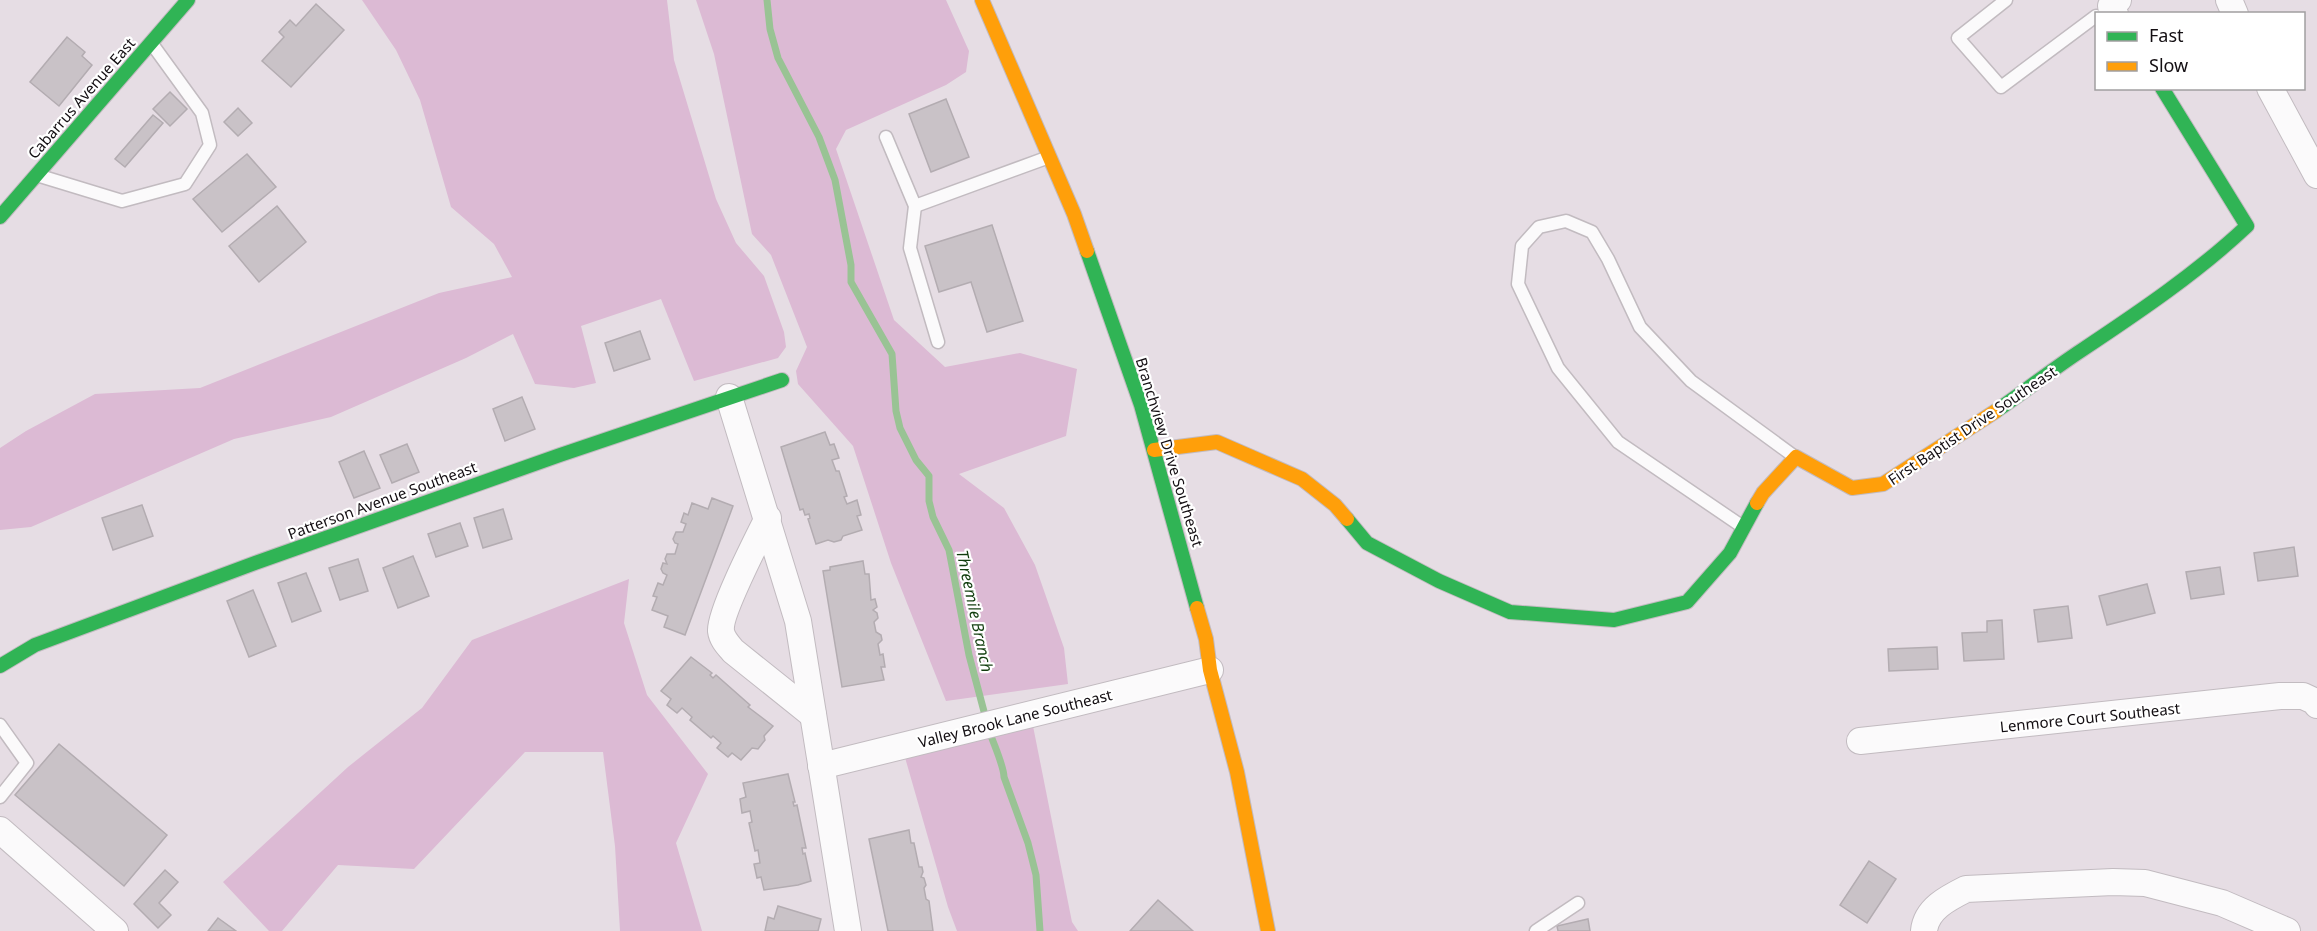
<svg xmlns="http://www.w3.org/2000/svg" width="2317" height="931" viewBox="0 0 2317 931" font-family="'Noto Sans',sans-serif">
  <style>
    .green { fill: #dcbad4 }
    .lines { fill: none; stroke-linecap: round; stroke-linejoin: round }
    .stream { stroke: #99c394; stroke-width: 7 }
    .building { fill: #c9c2c7; stroke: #b3acb1; stroke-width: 1.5 }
    .lane-casing { stroke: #c2bbc0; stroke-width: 15 }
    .street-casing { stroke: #c2bbc0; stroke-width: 28 }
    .fast-casing { stroke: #c2bbc0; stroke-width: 16 }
    .slow-casing { stroke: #c2bbc0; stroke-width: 16 }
    .lane { stroke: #fbfafb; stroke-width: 12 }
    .street { stroke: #fbfafb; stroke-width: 26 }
    .fast { stroke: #30b455; stroke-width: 14 }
    .slow { stroke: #ff9f0a; stroke-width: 14 }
    .labels { text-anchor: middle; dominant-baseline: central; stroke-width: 4.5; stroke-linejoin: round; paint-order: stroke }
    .street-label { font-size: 15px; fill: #130e12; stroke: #fff }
    .water-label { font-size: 16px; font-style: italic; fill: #113d0e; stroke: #fff }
  </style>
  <rect width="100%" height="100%" fill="#e6dde4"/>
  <g class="green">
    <path d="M362 0H667L674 60 716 199 736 243 764 276 784 332 786 347 778 358 694 381 661 299 581 326 596 383 574 388 535 384 513 334 466 358 331 417 234 439 31 527 0 530V448L26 431 95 394 200 388 439 293 512 277 494 244 451 207 420 100 396 50Z"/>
    <path d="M696 0H946L969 51 966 72 946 85 846 130 836 149 894 320 945 367 1020 353 1077 369 1066 436 959 474 1004 508 1035 565 1064 648 1068 684 946 701 891 563 853 446 798 384 796 371 807 347 771 255 752 234 714 54Z"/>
    <path d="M629 579 624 623 647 695 708 774 676 843 702 931H620L615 846 603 752H525L414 869 338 865 282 931H269L223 882 348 767 422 708 472 640Z"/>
    <path d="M1033 726 1072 922 1078 931H957L948 907 904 754Z"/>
  </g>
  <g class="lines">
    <g class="stream">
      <path d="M767 0 770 29 778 58 819 137 835 180 851 265V282L892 354 896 411 900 428 916 460 929 476V501L933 517 949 550 969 655 986 719"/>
      <path d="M989 730C993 743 1004 766 1004 777L1028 843 1036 875 1040 931"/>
    </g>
  </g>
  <g class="building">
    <path d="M316 4 344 30 291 87 262 61 284 37 279 32 290 20 296 26Z"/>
    <path d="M67 37 85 52 82 56 92 65 59 106 30 82Z"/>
    <path d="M170 92 187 109 170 126 153 109Z"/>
    <path d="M946 99 969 157 931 172 909 114Z"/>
    <path d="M238 108 252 123 238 136 224 122Z"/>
    <path d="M153 115 163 123 125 167 115 159Z"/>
    <path d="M247 154 276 187 222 232 193 199Z"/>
    <path d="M277 206 306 242 259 282 229 246Z"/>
    <path d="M992 225 1023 321 987 332 971 282 939 292 925 246Z"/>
    <path d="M640 331 650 359 614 371 605 343Z"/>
    <path d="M522 397 535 429 505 441 493 409Z"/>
    <path d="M825 432 830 445 834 444 839 458 832 460 836 471H839L847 496 844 497 847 504 857 500 861 515 857 516 862 530 843 536 841 540 834 542 828 540 816 544 808 519 810 518 809 514 805 515 803 509 800 510 781 447Z"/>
    <path d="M407 444 419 472 392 483 380 455Z"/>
    <path d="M364 451 380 488 354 498 339 462Z"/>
    <path d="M712 498 733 506 685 635 664 627 668 616 652 610 657 597 653 596 658 583 663 585 667 575 663 573 661 569 663 563 667 564 665 559 667 554H675L678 544 675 543 673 539 676 532H683L686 524 681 522 684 513 688 515 692 503 708 509Z"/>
    <path d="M142 505 153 536 113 550 102 518Z"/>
    <path d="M503 509 512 539 483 548 474 518Z"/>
    <path d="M460 523 468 546 436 557 428 534Z"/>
    <path d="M2294 547 2298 576 2258 581 2254 553Z"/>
    <path d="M413 556 429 596 398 608 383 568Z"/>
    <path d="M358 559 368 591 340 600 329 568Z"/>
    <path d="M863 561 865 574H869L871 600 875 599 877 607 873 610 877 613 878 618 874 622 876 632 881 635 882 640 878 644 880 655 883 654 885 667H881L884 680 842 687 823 571 830 570V567Z"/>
    <path d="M2220 567 2224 594 2191 599 2186 572Z"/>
    <path d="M306 573 321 611 292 622 278 583Z"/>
    <path d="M2147 584 2155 613 2107 625 2099 596Z"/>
    <path d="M253 590 276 646 249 657 227 601Z"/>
    <path d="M2068 606 2072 638 2038 642 2034 610Z"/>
    <path d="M2002 620 2004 659 1964 661 1962 633 1987 632V621Z"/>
    <path d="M1937 647 1938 669 1889 671 1888 649Z"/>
    <path d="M691 657 712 673 710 675 713 678 716 675 750 705 748 707 773 726 764 736 765 740 758 749 752 748 741 760 732 753 728 757 717 748 721 743 713 736 711 738 690 720 692 717 682 708 677 713 667 705 671 699 661 691Z"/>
    <path d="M59 744 167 835 124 886 15 795Z"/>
    <path d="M788 774 795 802H793L794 806 797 805 806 848H802L803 854 805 853 811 881 798 885 764 890 761 877 757 878 754 864 760 863 758 850 755 851 749 823 752 822 750 811 742 813 740 799 746 797 743 783Z"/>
    <path d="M909 830 911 843H914L919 867H922L923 872 921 877 924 878 926 885 924 888 926 899 929 901 933 931H888L869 839Z"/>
    <path d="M1869 861 1896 879 1867 923 1840 905Z"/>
    <path d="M165 870 178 882 159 903 171 915 158 928 134 904Z"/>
    <path d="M1158 900 1193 931H1130Z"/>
    <path d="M778 906 821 919 818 931H765L768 917 774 919Z"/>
    <path d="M218 918 236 931H208Z"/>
    <path d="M1588 919 1590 931H1558L1557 926Z"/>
  </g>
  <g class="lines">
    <defs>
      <g id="lane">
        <path d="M2006 0 1958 38 2001 87 2096 16"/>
        <path d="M886 137 915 206 910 248 938 342"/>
        <path d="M40 176 122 201 185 184 210 145 202 113 152 44"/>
        <path d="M915 206 1049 157"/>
        <path d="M1743 527 1618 442 1558 368 1518 284 1522 246 1539 227 1566 221 1592 232 1608 259 1640 327 1691 381 1795 457"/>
        <path d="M0 725 27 763 0 797"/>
        <path d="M1536 931 1578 903"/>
      </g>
      <g id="street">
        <path d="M2229 0 2235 14"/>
        <path d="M2115 14 2111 6 2118 0"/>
        <path d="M2270 88 2317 175"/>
        <path d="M729 397 798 621 848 931"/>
        <path d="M768 518C758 538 719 614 721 631 722 639 728 645 733 651L813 715"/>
        <path d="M1860 741 2280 696H2303L2316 702 2317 705"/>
        <path d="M821 766 1210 670"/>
        <path d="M0 830 115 931"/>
        <path d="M1924 931C1926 909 1948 898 1966 889L2113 882 2145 883 2222 903 2287 931"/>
      </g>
      <g id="fast">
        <path d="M0 217 188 0"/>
        <path d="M1087 251 1141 405 1197 608"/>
        <path d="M1996 411C2025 391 2053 369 2082 350 2139 312 2197 273 2247 226L2162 88"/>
        <path d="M1347 519 1367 543 1439 581 1510 612 1614 620 1687 602 1730 553 1757 503"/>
        <path d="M0 666 35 645 255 563 560 455 782 380"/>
      </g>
      <g id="slow">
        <path d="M982 0 1074 214 1087 251"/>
        <path d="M1154 450 1217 442 1302 479 1335 505 1347 519"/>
        <path d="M1757 503 1763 493 1796 457 1852 488 1883 484 1996 411"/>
        <path d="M1197 608 1206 639 1210 670 1237 772 1268 931"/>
      </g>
    </defs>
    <use href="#lane" class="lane-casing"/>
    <use href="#street" class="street-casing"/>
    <use href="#fast" class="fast-casing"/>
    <use href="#slow" class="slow-casing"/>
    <use href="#lane" class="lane"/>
    <use href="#street" class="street"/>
    <use href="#fast" class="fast"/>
    <use href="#slow" class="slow"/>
  </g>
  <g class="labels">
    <g class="street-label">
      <text transform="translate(81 98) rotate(-49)">Cabarrus Avenue East</text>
      <text transform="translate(1972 425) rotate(-34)">First Baptist Drive Southeast</text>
      <text transform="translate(1170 452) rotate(73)">Branchview Drive Southeast</text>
      <text transform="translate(382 500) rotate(-20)">Patterson Avenue Southeast</text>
      <text transform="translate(2090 717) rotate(-6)">Lenmore Court Southeast</text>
      <text transform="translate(1015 718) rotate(-14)">Valley Brook Lane Southeast</text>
    </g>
    <g class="water-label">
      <text transform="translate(975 611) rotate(78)">Threemile Branch</text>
    </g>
  </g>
  <rect x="2095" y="12" width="210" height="78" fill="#ffffff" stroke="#a19fa0" stroke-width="1.5"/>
  <rect x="2107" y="32" width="30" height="9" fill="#30b455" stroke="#a19fa0" stroke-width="1.5"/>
  <text x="2149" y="42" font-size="18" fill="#130e12">Fast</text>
  <rect x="2107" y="62" width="30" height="9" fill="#ff9f0a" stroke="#a19fa0" stroke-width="1.5"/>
  <text x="2149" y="72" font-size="18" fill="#130e12">Slow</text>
</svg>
